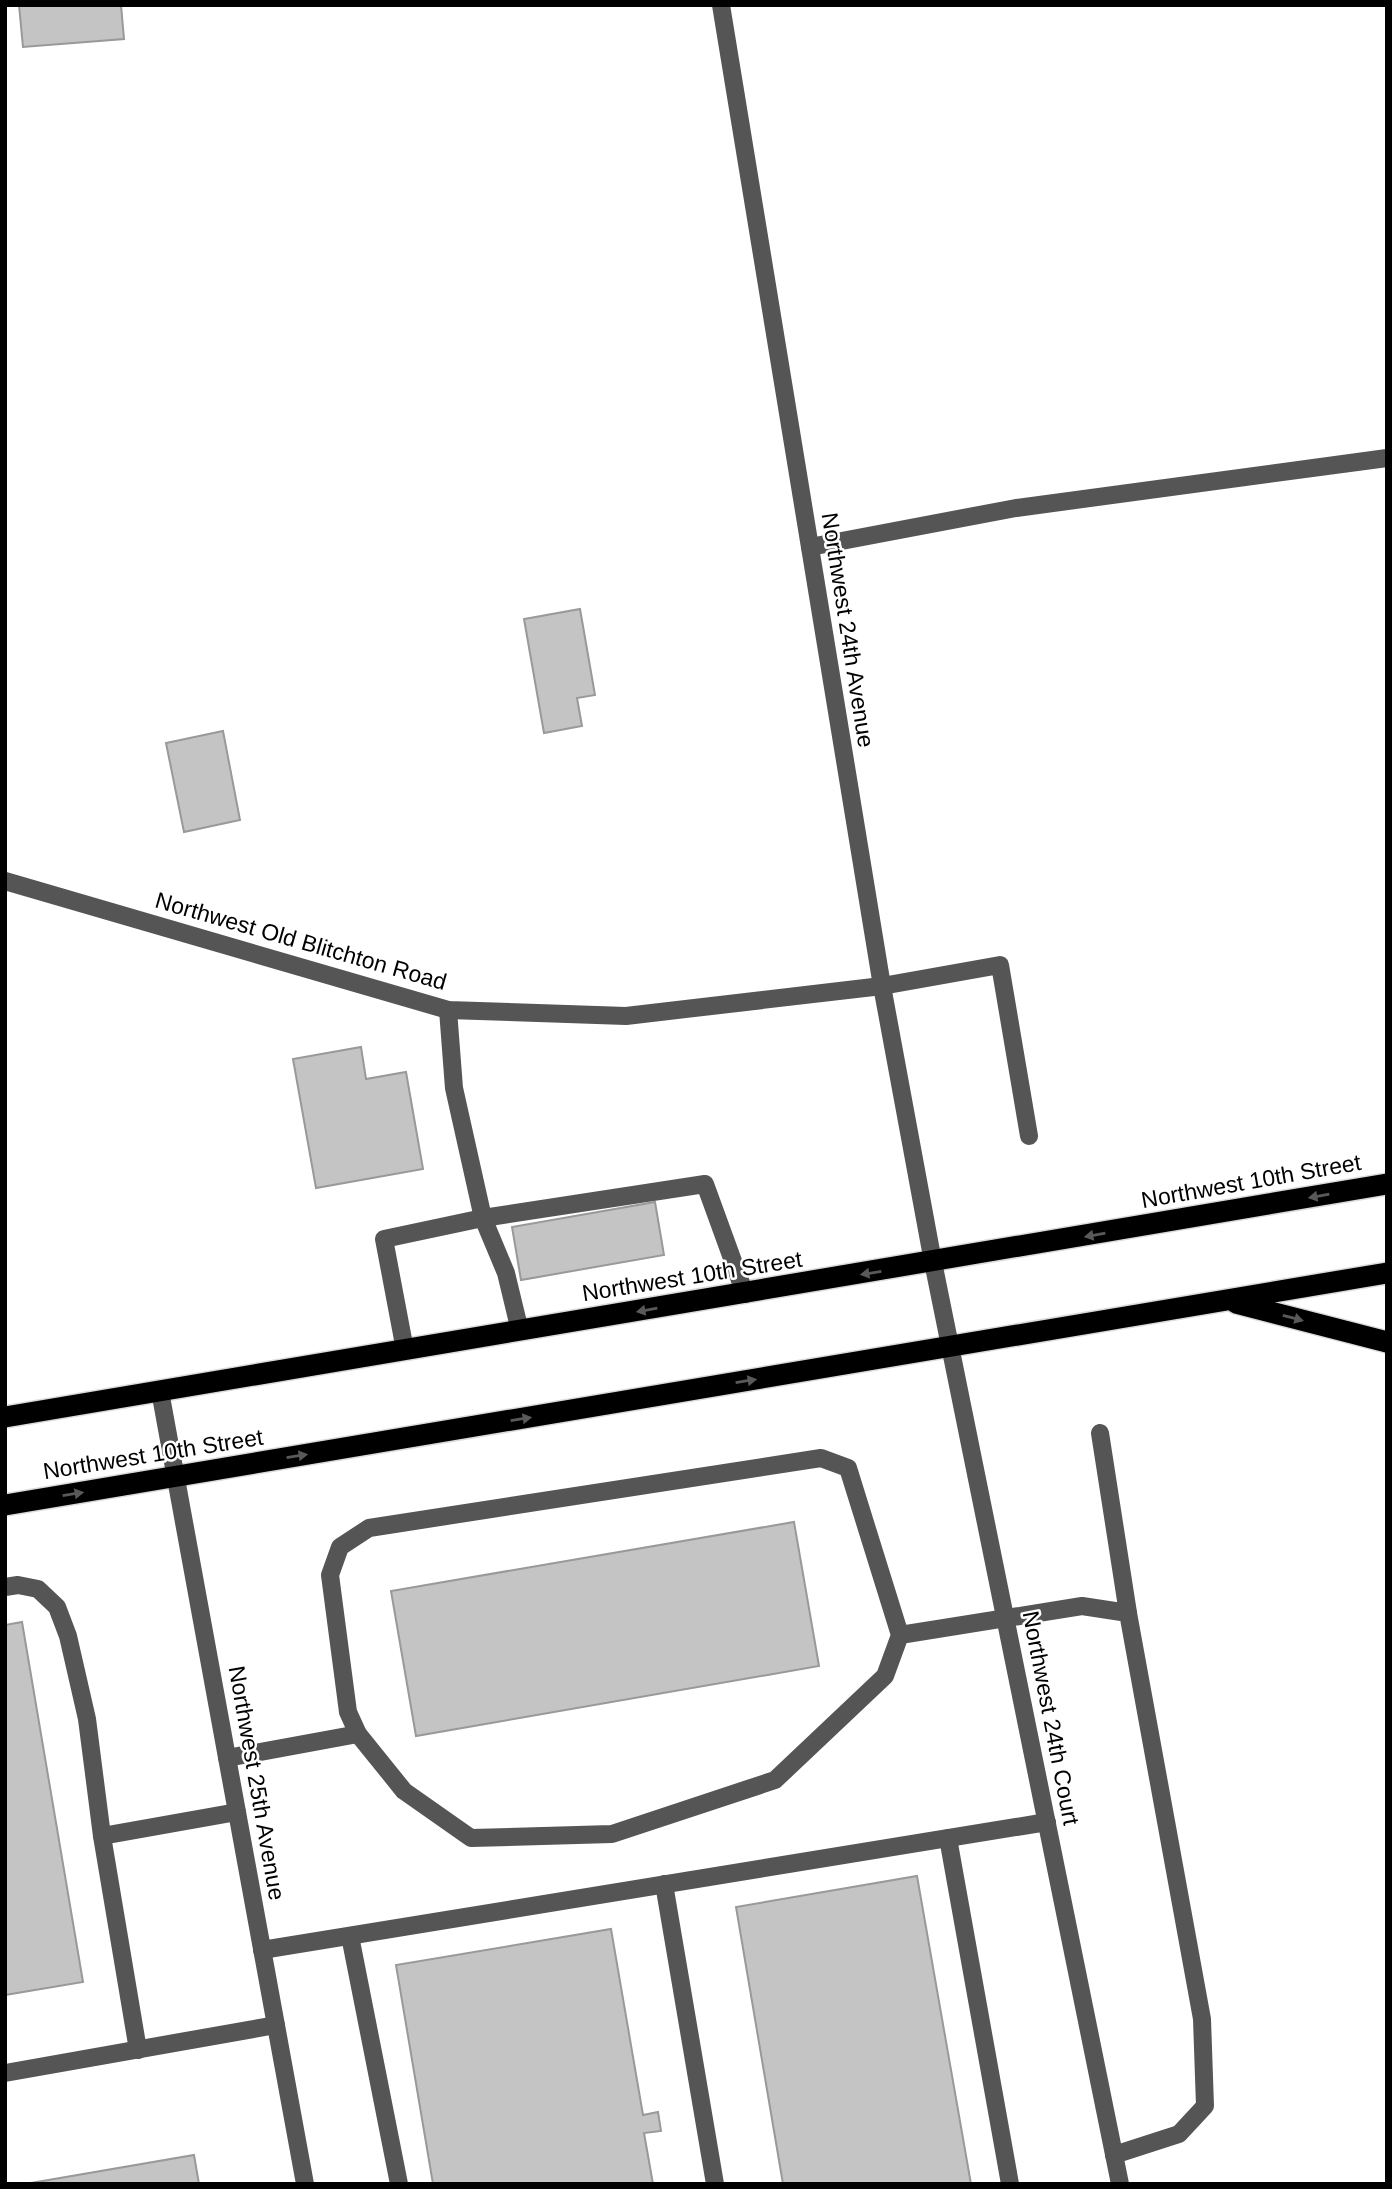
<svg xmlns="http://www.w3.org/2000/svg" width="1392" height="2189" viewBox="0 0 1392 2189" font-family="Arial,sans-serif">
  <style>
    .building { fill: #c4c4c4; stroke: #999; stroke-width: 2 }
    .lines { fill: none; stroke-linecap: round; stroke-linejoin: round }
    .highway-casing { stroke: #dbdbdb; stroke-width: 24 }
    .minor { stroke: #555; stroke-width: 18 }
    .highway { stroke: #000; stroke-width: 21 }
    .oneway { fill: #595959 }
    .labels { text-anchor: middle; dominant-baseline: central; stroke-width: 5; stroke-linejoin: round; paint-order: stroke }
    .street-label { font-size: 23px; fill: #000; stroke: #fff }
  </style>
  <rect width="100%" height="100%" fill="#fff"/>
  <g class="building">
    <path d="M19 5H121L124 39 23 47Z"/>
    <path d="M580 609 595 695 577 698 582 726 544 733 524 619Z"/>
    <path d="M223 731 240 820 184 832 166 743Z"/>
    <path d="M361 1047 366 1079 406 1072 423 1169 316 1188 293 1059Z"/>
    <path d="M655 1202 664 1255 521 1280 512 1227Z"/>
    <path d="M794 1522 819 1666 416 1736 391 1591Z"/>
    <path d="M22 1622 83 1982 5 1995V1625Z"/>
    <path d="M917 1876 971 2184H783L736 1907Z"/>
    <path d="M611 1929 643 2115 658 2112 661 2131 644 2133 653 2184H433L396 1965Z"/>
    <path d="M194 2155 199 2184H25Z"/>
  </g>
  <g class="lines">
    <defs>
      <g id="highway">
        <path d="M1236 1303 1387 1342"/>
        <path d="M5 1417 1387 1184"/>
        <path d="M5 1505 1387 1273"/>
      </g>
    </defs>
    <use href="#highway" class="highway-casing"/>
    <g class="minor">
      <path d="M721 5 882 986 933 1262 1120 2184"/>
      <path d="M810 547 1016 508 1387 458"/>
      <path d="M5 881 448 1010 626 1016 882 986 1000 965 1029 1136"/>
      <path d="M448 1010 454 1088 483 1218 506 1273 520 1331"/>
      <path d="M405 1350 384 1239 483 1218 705 1184 745 1294"/>
      <path d="M160 1391 305 2184"/>
      <path d="M1100 1433 1128 1613"/>
      <path d="M5 1587 18 1585 38 1589 57 1607 68 1636 87 1719 102 1836 138 2050"/>
      <path d="M900 1635 848 1468 821 1458 369 1528 340 1547 330 1575 348 1712 358 1734 404 1791 471 1838 612 1834 775 1780 885 1676 900 1635 1082 1606 1128 1613 1202 2019 1205 2106 1179 2134 1114 2155"/>
      <path d="M227 1758 358 1734"/>
      <path d="M102 1836 237 1812"/>
      <path d="M948 1838 1010 2184"/>
      <path d="M664 1884 715 2184"/>
      <path d="M350 1936 399 2184"/>
      <path d="M262 1950 1047 1822"/>
      <path d="M5 2073 276 2025"/>
    </g>
    <use href="#highway" class="highway"/>
  </g>
  <defs><path id="oneway-solid" d="M-6-.8H1V-3.2L6.5 0L1 3.2V.8H-6Z" transform="scale(1.75)"/></defs>
  <g class="oneway">
    <use href="#oneway-solid" transform="translate(1319 1196) rotate(170)"/>
    <use href="#oneway-solid" transform="translate(1095 1235) rotate(170)"/>
    <use href="#oneway-solid" transform="translate(871 1273) rotate(171)"/>
    <use href="#oneway-solid" transform="translate(647 1310) rotate(170)"/>
    <use href="#oneway-solid" transform="translate(1293 1318) rotate(15)"/>
    <use href="#oneway-solid" transform="translate(746 1381) rotate(-9)"/>
    <use href="#oneway-solid" transform="translate(521 1419) rotate(-9)"/>
    <use href="#oneway-solid" transform="translate(297 1456) rotate(-9)"/>
    <use href="#oneway-solid" transform="translate(73 1494) rotate(-9)"/>
  </g>
  <g class="labels">
    <g class="street-label">
      <text transform="translate(848 630) rotate(81)">Northwest 24th Avenue</text>
      <text transform="translate(301 941) rotate(16)">Northwest Old Blitchton Road</text>
      <text transform="translate(1251 1181) rotate(-10)">Northwest 10th Street</text>
      <text transform="translate(692 1276) rotate(-9)">Northwest 10th Street</text>
      <text transform="translate(153 1454) rotate(-9)">Northwest 10th Street</text>
      <text transform="translate(1051 1718) rotate(79)">Northwest 24th Court</text>
      <text transform="translate(257 1783) rotate(80)">Northwest 25th Avenue</text>
    </g>
  </g>
  <rect width="1392" height="2189" fill="none" stroke="#000000" stroke-width="14"/>
</svg>
